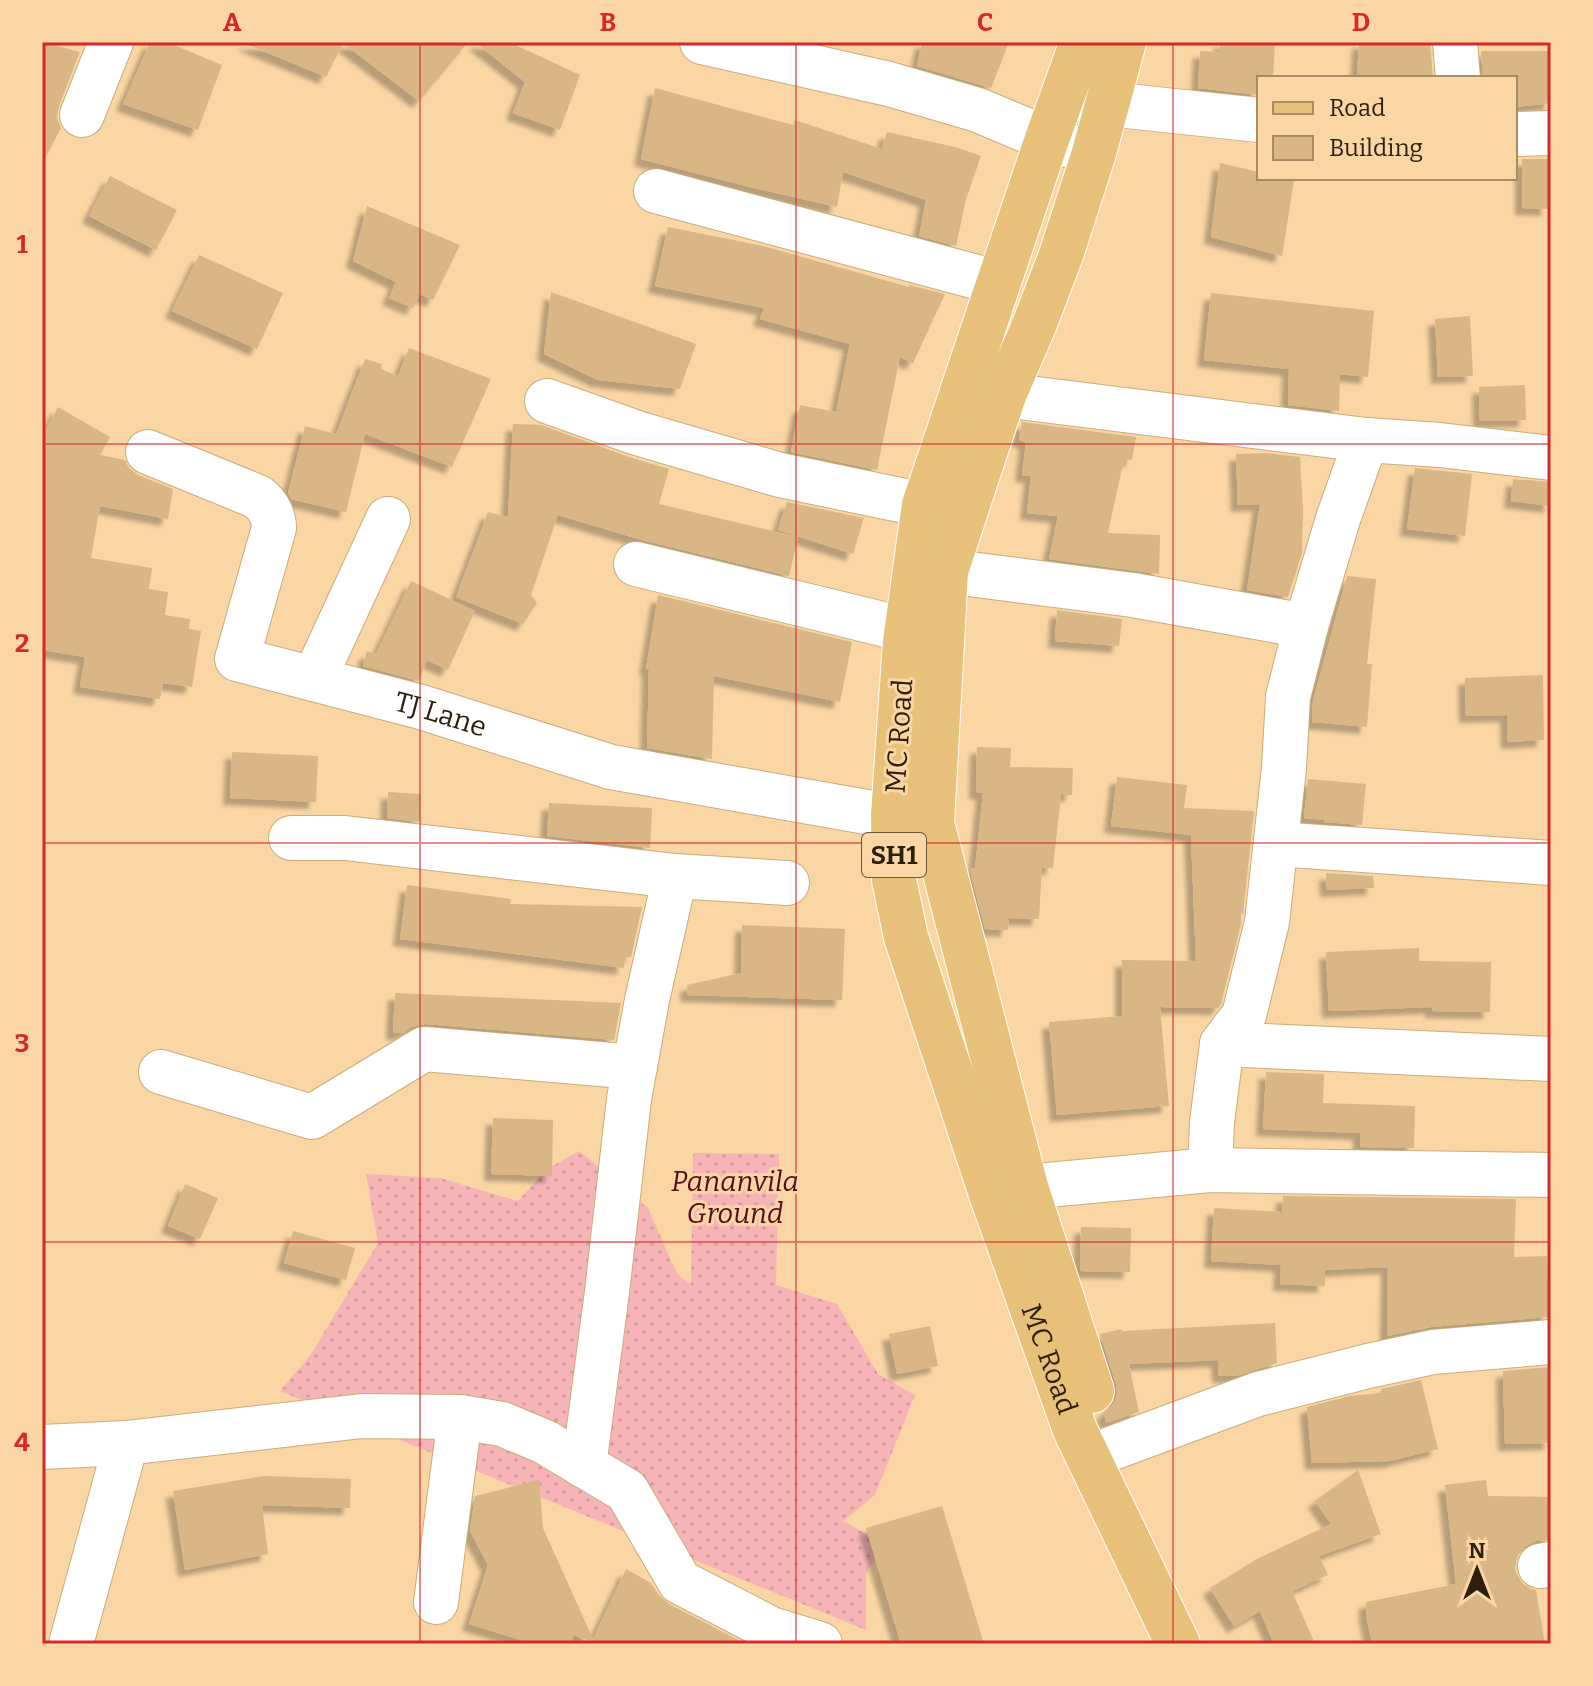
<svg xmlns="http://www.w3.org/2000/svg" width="1593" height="1686" viewBox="0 0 1593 1686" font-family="Bitter,serif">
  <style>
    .grass { fill: url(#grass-dots) }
    .building { fill: #d9b685; filter: url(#shadow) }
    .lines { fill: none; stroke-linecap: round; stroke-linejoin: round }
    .minor-casing { stroke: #cdab7a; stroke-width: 46 }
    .major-casing { stroke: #fff; stroke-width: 46 }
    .minor { stroke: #fff; stroke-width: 44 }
    .major { stroke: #e7c17a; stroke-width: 44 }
    .grid { fill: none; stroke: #d62828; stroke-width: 2; stroke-opacity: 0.55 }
    .labels { text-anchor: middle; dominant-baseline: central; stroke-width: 6; stroke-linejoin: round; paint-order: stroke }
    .shield { fill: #f9d6a4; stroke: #6a5639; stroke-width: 2 }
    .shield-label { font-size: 26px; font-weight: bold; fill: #2c1f0b }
    .street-label { font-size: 28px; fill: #2c1f0b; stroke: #f9d6a4 }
    .park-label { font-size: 28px; font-style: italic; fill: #570d1b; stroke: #f9d6a4 }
    .neatline { fill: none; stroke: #d62828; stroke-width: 3 }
    .grid-label { font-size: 26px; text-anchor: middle; font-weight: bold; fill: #d62828 }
  </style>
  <defs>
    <pattern id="grass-dots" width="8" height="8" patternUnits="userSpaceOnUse" patternTransform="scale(2)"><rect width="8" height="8" fill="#f6b4b7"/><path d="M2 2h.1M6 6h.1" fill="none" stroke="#d39a9c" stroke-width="1.8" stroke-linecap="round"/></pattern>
    <filter id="shadow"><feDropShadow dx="-7" dy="7" stdDeviation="2" flood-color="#0004"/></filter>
  </defs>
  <rect width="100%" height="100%" fill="#f9d6a4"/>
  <path class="grass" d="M579 1151 648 1208 677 1274 691 1284 693 1153 779 1154 776 1285 837 1304 878 1374 915 1395 875 1495 843 1521 886 1545 866 1573V1630L280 1391 310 1356 378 1243 366 1174 440 1178 518 1201 547 1169Z"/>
  <g class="building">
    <path d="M42 42 80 52 59 106 57 118 61 128 42 164Z"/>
    <path d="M150 42H167L222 65 198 130 123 104Z"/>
    <path d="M343 42H468L419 101 343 43 326 77 244 43Z"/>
    <path d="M475 42H509L580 75 560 130 513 113 525 82Z"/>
    <path d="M922 42H1009L991 88 917 66Z"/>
    <path d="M1220 42H1275L1273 78H1259V95L1198 88 1200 51 1220 52Z"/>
    <path d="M1359 42H1430L1433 78H1357Z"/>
    <path d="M1481 51H1551V103L1515 107V78H1483Z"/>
    <path d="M655 88 793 125 795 120 882 149 887 132 955 147 981 156 966 199 956 246 919 236 926 200 843 172 837 207 754 188 641 159Z"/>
    <path d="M1522 159H1548V209L1522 208Z"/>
    <path d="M1220 163 1259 172V178H1281L1294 181 1282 256 1211 237Z"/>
    <path d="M110 176 177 210 156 250 89 216Z"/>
    <path d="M367 206 460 245 433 300 420 294 413 308 389 298 396 282 353 261Z"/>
    <path d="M668 227 763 246 909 287V285L945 294 913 363 900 357 877 470 791 452 800 405 836 412 850 344 760 319 764 308 655 286Z"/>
    <path d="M199 255 283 293 257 349 172 311Z"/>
    <path d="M551 292 696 344 680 389 598 380 544 354Z"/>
    <path d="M1211 293 1374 311 1368 377 1340 374 1339 411 1288 405 1289 369 1204 360Z"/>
    <path d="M1470 316 1473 376 1438 377 1435 319Z"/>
    <path d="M409 348 491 379 452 467 365 434 346 512 291 499 288 493 305 426 336 434 365 359 382 364 381 369 398 376Z"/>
    <path d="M1525 385 1526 420 1480 421 1479 387Z"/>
    <path d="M58 407 110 437 100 455 125 460 129 468 138 475 173 489 168 519 100 506 91 558 152 568 149 589 168 592 165 615 190 619 189 629 201 631 192 687 163 683 160 699 80 687 85 657 42 650V438Z"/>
    <path d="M1022 422 1136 437 1132 460 1124 459 1108 533 1160 535 1159 574 1049 559 1058 516 1027 513 1031 476 1022 475 1026 442 1019 440Z"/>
    <path d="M513 424 541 425 629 457 669 469 659 504 798 537 789 576 642 540 558 515 531 595 537 603 523 624 456 597 488 512 508 517Z"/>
    <path d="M1266 453 1300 457 1303 510 1302 553 1288 597 1247 590 1260 504 1238 505 1236 454Z"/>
    <path d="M1415 468 1472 474 1465 536 1407 529Z"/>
    <path d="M1513 479 1551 482V506L1511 501Z"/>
    <path d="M787 502 864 518 853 554 778 530Z"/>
    <path d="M1347 576 1376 579 1367 664H1372L1367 727 1312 722 1313 701Z"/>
    <path d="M411 581 475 611 448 670 427 660 419 681 363 666 367 651 376 654Z"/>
    <path d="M658 595 852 642 840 702 714 676 712 759 647 748 649 669H646Z"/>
    <path d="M1057 610 1122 619 1119 646 1055 641Z"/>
    <path d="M1543 675 1544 740 1508 742 1507 715 1466 716 1465 678Z"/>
    <path d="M977 747 1011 748 1010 767 1073 768 1072 795H1061L1053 868 1042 867 1039 919 1009 918 1008 930 985 929 971 875 972 868 975 869 983 793 976 792Z"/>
    <path d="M232 752 318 756 316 802 230 798Z"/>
    <path d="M1117 777 1187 785 1184 808 1254 811 1243 914H1241V924L1221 1004 1218 1008 1160 1007 1169 1106 1057 1115 1049 1022 1122 1016V960L1196 961 1191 835 1111 826Z"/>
    <path d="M1308 779 1366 784 1362 825 1324 822V820L1304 818Z"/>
    <path d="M388 792 421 794 420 822 387 818Z"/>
    <path d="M549 803 652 808 650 848 547 836Z"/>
    <path d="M1326 873 1373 876 1374 888 1327 890Z"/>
    <path d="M407 885 511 899 510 904 642 907 631 957H625L624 968 400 939Z"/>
    <path d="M742 925 845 929 842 1000 688 995 687 985 741 973Z"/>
    <path d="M1419 948V961L1491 962 1490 1012 1432 1011V1007L1329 1011 1326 952Z"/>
    <path d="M395 993 621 1003 614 1040 426 1024 412 1027 402 1033H393Z"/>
    <path d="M1266 1072 1324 1074 1323 1103 1415 1106 1414 1148 1360 1147V1133L1263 1129Z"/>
    <path d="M493 1118 553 1120 552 1176 491 1174Z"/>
    <path d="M185 1184 218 1198 200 1239 168 1226Z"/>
    <path d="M1283 1196 1516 1199 1514 1257 1547 1256 1549 1317 1431 1327 1387 1336 1388 1267 1325 1270V1286L1280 1284 1281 1265 1211 1261 1214 1208 1282 1212Z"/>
    <path d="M1081 1227 1131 1228 1130 1272 1080 1271Z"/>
    <path d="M293 1231 355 1248 346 1280 284 1263Z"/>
    <path d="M1275 1323 1277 1363 1236 1376H1219L1218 1360 1129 1364 1139 1412 1106 1423 1104 1412 1111 1407 1116 1397V1384L1100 1334 1122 1329V1331Z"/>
    <path d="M930 1326 938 1366 897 1374 889 1334Z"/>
    <path d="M1551 1367V1443L1505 1444 1503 1371Z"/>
    <path d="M1421 1380 1438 1449 1390 1461 1312 1463 1307 1407 1350 1396 1381 1393V1389Z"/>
    <path d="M1358 1470 1381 1534 1319 1556 1328 1575 1292 1591 1315 1644H1274L1260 1611 1234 1626 1210 1588 1257 1559 1331 1524 1315 1501Z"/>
    <path d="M264 1476 351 1479 350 1508 262 1505 268 1554 185 1570 173 1491Z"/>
    <path d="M539 1480 543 1528 593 1639 626 1569 651 1583 659 1595 669 1604 746 1644H591L592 1642 574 1635 571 1644H534L469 1624 488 1565 470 1531 475 1496Z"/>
    <path d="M1486 1480 1488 1496 1551 1497V1540L1536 1541 1524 1547 1517 1557 1515 1570 1522 1583 1531 1589 1536 1590 1545 1644H1372L1366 1614V1602L1456 1584 1445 1485Z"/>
    <path d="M942 1506 984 1644H901L866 1528Z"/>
  </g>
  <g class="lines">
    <defs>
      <g id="minor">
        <path d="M702 42 889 84 978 110 1047 139 1094 153"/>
        <path d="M1455 42 1458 78"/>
        <path d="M1071 98 1108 104 1259 120"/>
        <path d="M82 115 111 42"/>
        <path d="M1515 134 1551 133"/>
        <path d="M656 191 999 283"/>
        <path d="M1004 395 1366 440 1440 445 1551 458"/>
        <path d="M547 401 637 433 780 475 924 505"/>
        <path id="s1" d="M148 452 258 497C268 505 274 516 274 528L237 659 421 707 611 767 929 823"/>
        <path d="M636 564 907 630"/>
        <path d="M946 571 1133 595 1306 626"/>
        <path d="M314 679 388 519"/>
        <path d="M291 838H345L675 876"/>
        <path d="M1276 844 1551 863"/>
        <path d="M1222 1044 1551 1059"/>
        <path d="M161 1072 312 1117 424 1049 635 1067"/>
        <path d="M1210 1170 1212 1122 1222 1044 1244 1015 1267 922 1284 768 1288 697 1306 626 1338 519 1366 440"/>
        <path d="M1026 1187 1210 1170 1551 1175"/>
        <path d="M42 1447 126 1443 362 1416 460 1417 502 1424 545 1442 627 1491 680 1582 771 1629 820 1644"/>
        <path d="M1110 1449 1258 1394 1368 1366 1433 1352 1551 1342"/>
        <path d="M584 1466 607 1292 629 1099 647 1000 675 876 787 883"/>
        <path d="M1540 1566 1551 1564"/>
        <path d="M436 1602 460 1417"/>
        <path d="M71 1644 126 1443"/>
      </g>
      <g id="major">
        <path id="s2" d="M1082 42 1047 139 924 505 905 642 893 816 894 880 906 937 991 1194 1075 1430 1178 1644"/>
        <path d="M1092 1391 1026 1187 932 823 946 571 1004 395 1035 323 1061 255 1094 153 1124 42"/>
      </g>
    </defs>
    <use href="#minor" class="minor-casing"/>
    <use href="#major" class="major-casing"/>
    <use href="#minor" class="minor"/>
    <use href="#major" class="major"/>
  </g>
  <path class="grid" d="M420 42V1644M796 42V1644M1173 42V1644M42 444H1551M42 843H1551M42 1242H1551"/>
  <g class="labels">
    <rect class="shield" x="862" y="833" width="64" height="44" rx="6"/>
    <g class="shield-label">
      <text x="894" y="855">SH1</text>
    </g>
    <g class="street-label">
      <text stroke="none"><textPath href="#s1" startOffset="502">TJ Lane</textPath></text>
      <text transform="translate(899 736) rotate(-86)">MC Road</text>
      <text stroke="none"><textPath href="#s2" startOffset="1370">MC Road</textPath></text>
    </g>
    <g class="park-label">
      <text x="735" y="1181">Pananvila<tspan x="735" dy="32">Ground</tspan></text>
    </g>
  </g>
  <rect width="1593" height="1686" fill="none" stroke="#f9d6a4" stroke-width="88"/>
  <rect x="1257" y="76" width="260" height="104" fill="#f9d6a4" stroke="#a78d67" stroke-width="2"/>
  <rect x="1273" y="102" width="40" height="12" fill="#e7c17a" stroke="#a78d67" stroke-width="2"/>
  <text x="1329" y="116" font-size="24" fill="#2c1f0b">Road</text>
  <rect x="1273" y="136" width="40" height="24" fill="#d9b685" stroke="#a78d67" stroke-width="2"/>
  <text x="1329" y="156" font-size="24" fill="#2c1f0b">Building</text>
  <g transform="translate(1477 1570)" stroke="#f9d6a4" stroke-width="6" paint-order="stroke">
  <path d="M0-6L14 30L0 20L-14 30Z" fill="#2c1f0b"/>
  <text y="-12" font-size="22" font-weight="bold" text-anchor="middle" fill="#2c1f0b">N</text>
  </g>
  <rect x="44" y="44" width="1505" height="1598" class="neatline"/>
  <g class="grid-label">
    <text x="232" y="31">A</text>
    <text x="608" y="31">B</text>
    <text x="985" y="31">C</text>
    <text x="1361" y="31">D</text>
    <text x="22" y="253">1</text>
    <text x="22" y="652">2</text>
    <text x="22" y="1052">3</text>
    <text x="22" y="1451">4</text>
  </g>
</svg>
